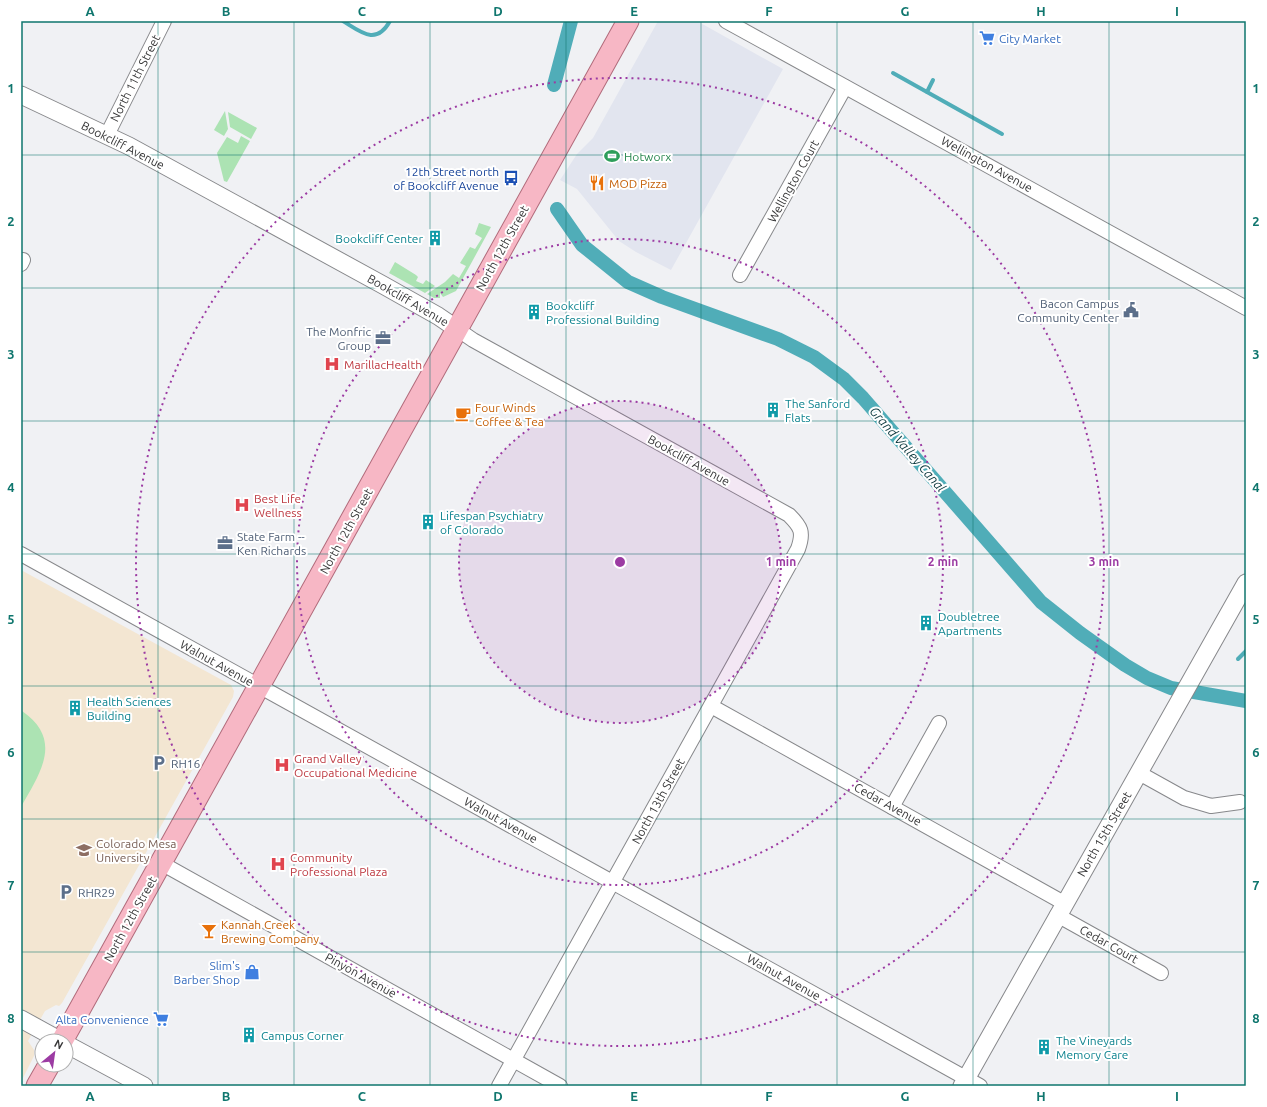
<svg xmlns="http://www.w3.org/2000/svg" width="1267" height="1107" viewBox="0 0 1267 1107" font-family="Ubuntu,sans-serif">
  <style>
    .built { fill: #e2e5ef }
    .education { fill: #f3e6d2 }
    .green { fill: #ace3b3 }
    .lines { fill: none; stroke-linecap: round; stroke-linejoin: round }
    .stream { stroke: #50adb8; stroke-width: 4 }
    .canal { stroke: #50adb8; stroke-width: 14 }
    .minor-casing { stroke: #87888b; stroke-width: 16 }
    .tertiary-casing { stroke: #87888b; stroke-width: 19 }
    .primary-casing { stroke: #b16b7b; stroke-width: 23 }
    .minor { stroke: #fff; stroke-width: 14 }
    .tertiary { stroke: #fff; stroke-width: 17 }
    .primary { stroke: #f7b7c5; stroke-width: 21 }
    .grid { fill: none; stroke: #0f766e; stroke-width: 1; stroke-opacity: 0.55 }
    .ring { fill: none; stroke: #9c3ba3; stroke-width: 2; stroke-dasharray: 2 4 }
    .labels { text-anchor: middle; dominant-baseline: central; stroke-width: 4; stroke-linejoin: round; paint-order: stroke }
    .shop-label { font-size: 12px; fill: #366cbe; stroke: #fff; text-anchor: end }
    .street-label { font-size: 12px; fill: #373738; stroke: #fff }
    .leisure-label { font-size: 12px; fill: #27864d; stroke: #fff; text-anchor: start }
    .transit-label { font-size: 12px; fill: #164399; stroke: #fff; text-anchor: end }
    .food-label { font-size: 12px; fill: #c56008; stroke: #fff; text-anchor: start }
    .culture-label { font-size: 12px; fill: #0d838f; stroke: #fff; text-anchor: start }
    .service-label { font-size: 12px; fill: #4e5e75; stroke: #fff; text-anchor: start }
    .health-label { font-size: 12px; fill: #be3a42; stroke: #fff; text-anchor: start }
    .education-label { font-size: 12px; fill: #785e54; stroke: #fff; text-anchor: start }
    .water-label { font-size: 13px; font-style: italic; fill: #0a373c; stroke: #fff }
    .centre { fill: #9c3ba3; stroke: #fff; stroke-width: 2 }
    .ring-label { font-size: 12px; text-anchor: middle; font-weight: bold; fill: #9c3ba3; stroke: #fff; stroke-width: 4; stroke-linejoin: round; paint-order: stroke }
    .neatline { fill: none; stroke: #0f766e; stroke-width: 1.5 }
    .grid-label { font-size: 13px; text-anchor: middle; font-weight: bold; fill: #0f766e }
  </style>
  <rect width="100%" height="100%" fill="#f0f1f4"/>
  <path class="built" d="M658 21H697L783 69 671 270 636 252 619 241 577 189 560 180 577 154 593 138Z"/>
  <path class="education" d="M21 570 231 685 234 691 233 697 62 1003 59 1006 56 1005 45 1011 28 1041 34 1050V1056L21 1082Z"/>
  <g class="green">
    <path d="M225 111 228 129 224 136 214 130Z"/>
    <path d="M228 112 257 128 251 139 230 127Z"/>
    <path d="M241 136 250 141 227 182 224 181 217 153 227 137 238 143Z"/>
    <path d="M479 223 491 227 456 291 443 297 440 293V298H434L427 294 445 282 453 274 459 278 466 266 460 263 470 247 475 249 482 238 475 234Z"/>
    <path d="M395 262 416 275 418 277 416 281 423 284 426 280 435 286 425 293 389 273Z"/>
    <path d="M22 711C64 740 40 773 21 807Z"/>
  </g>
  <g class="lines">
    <g class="stream">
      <path d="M343 21C361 32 376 46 390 21"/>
      <path d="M893 73 1002 134"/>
      <path d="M927 92 933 80"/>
      <path d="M1238 659 1246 651"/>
    </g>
    <g class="canal">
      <path d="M554 85 571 21"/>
      <path d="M557 209 582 245 628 282 662 297 778 339 814 357 844 379 863 398 1041 602 1080 633 1125 665 1147 678 1171 688 1246 701"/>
    </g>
    <defs>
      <g id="minor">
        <path d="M726 21 1246 308"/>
        <path d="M107 135 164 21"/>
        <path d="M21 264 23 260"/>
        <path d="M740 275 845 87"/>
        <path d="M457 329 473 340 789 515C801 527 804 532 798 549L499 1086"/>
        <path d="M21 554 980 1086"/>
        <path d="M711 706 1064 903"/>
        <path d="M1139 773 1184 798 1211 806 1240 802"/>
        <path d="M892 807 939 723"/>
        <path d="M161 863 560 1086"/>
        <path d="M1057 915 1161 973"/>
      </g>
      <g id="tertiary">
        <path d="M21 95 129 146 383 285 438 316 457 329"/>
        <path d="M21 1019 61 1041"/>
        <path d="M66 1044 144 1086"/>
        <path d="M962 1086 1246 583"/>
      </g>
      <g id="primary">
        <path d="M62 1041 628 21"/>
        <path d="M37 1086 49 1065"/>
      </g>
    </defs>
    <use href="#minor" class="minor-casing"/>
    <use href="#tertiary" class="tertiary-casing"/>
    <use href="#primary" class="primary-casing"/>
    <use href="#minor" class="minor"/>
    <use href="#tertiary" class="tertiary"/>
    <use href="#primary" class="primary"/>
  </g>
  <path class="grid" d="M158 21V1086M294 21V1086M430 21V1086M566 21V1086M701 21V1086M837 21V1086M973 21V1086M1109 21V1086M21 155H1246M21 288H1246M21 421H1246M21 554H1246M21 686H1246M21 819H1246M21 952H1246"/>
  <circle cx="620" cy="562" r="161" fill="#9c3ba3" fill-opacity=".12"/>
  <g class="ring">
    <circle cx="620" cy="562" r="161"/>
    <circle cx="620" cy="562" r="323"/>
    <circle cx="620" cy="562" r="484"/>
  </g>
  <defs>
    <symbol id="supermarket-bare" viewBox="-9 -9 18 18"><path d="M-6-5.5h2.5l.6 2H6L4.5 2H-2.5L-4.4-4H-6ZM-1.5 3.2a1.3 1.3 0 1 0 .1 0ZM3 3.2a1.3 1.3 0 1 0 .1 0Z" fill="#3f7fe0" stroke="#fff" stroke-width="2.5" paint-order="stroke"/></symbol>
    <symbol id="stadium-bare" viewBox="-9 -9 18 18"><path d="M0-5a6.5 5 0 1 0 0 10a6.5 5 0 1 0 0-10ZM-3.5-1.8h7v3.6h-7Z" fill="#2e9e5b" stroke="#fff" stroke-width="2.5" paint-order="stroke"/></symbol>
    <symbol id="bus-bare" viewBox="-9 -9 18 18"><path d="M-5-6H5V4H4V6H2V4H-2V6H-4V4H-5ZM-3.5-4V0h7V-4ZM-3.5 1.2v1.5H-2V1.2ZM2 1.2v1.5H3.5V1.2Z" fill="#1a4fb4" stroke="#fff" stroke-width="2.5" paint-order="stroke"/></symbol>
    <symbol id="restaurant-bare" viewBox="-9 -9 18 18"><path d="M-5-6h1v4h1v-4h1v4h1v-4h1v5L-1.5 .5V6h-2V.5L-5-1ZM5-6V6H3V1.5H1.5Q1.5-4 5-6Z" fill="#e8710a" stroke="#fff" stroke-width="2.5" paint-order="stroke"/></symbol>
    <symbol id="building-bare" viewBox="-9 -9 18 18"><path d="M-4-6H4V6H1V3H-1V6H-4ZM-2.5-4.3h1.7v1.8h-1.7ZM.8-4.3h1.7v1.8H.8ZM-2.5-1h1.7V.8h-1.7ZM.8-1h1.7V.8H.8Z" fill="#0f9aa8" stroke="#fff" stroke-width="2.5" paint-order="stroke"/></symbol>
    <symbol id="civic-bare" viewBox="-9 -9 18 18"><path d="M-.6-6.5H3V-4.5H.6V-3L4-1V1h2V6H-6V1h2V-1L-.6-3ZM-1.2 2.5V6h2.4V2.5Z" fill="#5c6f8a" stroke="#fff" stroke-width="2.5" paint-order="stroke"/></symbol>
    <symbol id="office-bare" viewBox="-9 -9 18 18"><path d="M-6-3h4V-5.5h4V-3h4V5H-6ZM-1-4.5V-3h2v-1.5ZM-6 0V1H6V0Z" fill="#5c6f8a" stroke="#fff" stroke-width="2.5" paint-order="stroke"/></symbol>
    <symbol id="hospital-bare" viewBox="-9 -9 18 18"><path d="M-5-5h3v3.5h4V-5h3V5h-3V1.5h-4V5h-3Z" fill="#e0444e" stroke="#fff" stroke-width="2.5" paint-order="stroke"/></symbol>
    <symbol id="cafe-bare" viewBox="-9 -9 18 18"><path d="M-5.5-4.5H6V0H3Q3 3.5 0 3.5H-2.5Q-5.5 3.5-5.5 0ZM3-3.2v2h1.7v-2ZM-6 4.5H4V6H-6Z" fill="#e8710a" stroke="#fff" stroke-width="2.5" paint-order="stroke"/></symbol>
    <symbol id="parking-bare" viewBox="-9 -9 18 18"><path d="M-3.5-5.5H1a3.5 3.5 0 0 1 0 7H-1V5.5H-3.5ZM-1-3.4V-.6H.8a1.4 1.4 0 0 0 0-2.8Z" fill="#5c6f8a" stroke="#fff" stroke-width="2.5" paint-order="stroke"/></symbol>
    <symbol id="university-bare" viewBox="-9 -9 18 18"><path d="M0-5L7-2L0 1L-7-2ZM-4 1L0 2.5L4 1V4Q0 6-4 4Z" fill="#8d6e63" stroke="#fff" stroke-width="2.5" paint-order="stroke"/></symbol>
    <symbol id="bar-bare" viewBox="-9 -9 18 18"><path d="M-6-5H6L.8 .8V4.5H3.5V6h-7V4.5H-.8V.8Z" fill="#e8710a" stroke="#fff" stroke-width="2.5" paint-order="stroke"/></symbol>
    <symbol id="shop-bare" viewBox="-9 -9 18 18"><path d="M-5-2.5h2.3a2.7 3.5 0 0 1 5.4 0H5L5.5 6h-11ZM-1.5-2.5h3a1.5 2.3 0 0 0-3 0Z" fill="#3f7fe0" stroke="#fff" stroke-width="2.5" paint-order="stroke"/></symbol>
  </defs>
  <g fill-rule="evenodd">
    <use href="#supermarket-bare" x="976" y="27" width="22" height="22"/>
    <use href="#stadium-bare" x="601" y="145" width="22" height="22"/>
    <use href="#bus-bare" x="500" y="167" width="22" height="22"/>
    <use href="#restaurant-bare" x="586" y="172" width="22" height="22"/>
    <use href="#building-bare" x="424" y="227" width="22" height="22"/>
    <use href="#civic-bare" x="1120" y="299" width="22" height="22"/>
    <use href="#building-bare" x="523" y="301" width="22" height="22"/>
    <use href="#office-bare" x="372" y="327" width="22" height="22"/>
    <use href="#hospital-bare" x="321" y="353" width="22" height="22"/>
    <use href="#building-bare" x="762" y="399" width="22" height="22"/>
    <use href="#cafe-bare" x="452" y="403" width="22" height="22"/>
    <use href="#hospital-bare" x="231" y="494" width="22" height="22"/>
    <use href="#building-bare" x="417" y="511" width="22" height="22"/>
    <use href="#office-bare" x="214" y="532" width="22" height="22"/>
    <use href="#building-bare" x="915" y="612" width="22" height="22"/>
    <use href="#building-bare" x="64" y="697" width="22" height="22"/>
    <use href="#parking-bare" x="148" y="752" width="22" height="22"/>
    <use href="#hospital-bare" x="271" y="754" width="22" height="22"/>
    <use href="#university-bare" x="73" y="839" width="22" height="22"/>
    <use href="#hospital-bare" x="267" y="853" width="22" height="22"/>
    <use href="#parking-bare" x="55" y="881" width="22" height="22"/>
    <use href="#bar-bare" x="198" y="920" width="22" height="22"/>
    <use href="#shop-bare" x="241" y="961" width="22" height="22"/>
    <use href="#supermarket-bare" x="150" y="1008" width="22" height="22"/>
    <use href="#building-bare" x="238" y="1024" width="22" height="22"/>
    <use href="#building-bare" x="1033" y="1036" width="22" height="22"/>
  </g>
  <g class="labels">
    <g class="shop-label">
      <text x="999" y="38" text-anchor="start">City Market</text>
      <text x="240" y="965">Slim's<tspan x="240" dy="14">Barber Shop</tspan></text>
      <text x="149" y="1019">Alta Convenience</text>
    </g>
    <g class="street-label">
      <text transform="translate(135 78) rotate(-63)">North 11th Street</text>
      <text transform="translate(123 145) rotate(27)">Bookcliff Avenue</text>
      <text transform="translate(987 164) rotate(29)">Wellington Avenue</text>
      <text transform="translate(793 181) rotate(-61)">Wellington Court</text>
      <text transform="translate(502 248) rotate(-61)">North 12th Street</text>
      <text transform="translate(408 300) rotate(30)">Bookcliff Avenue</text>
      <text transform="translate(689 460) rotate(29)">Bookcliff Avenue</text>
      <text transform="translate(346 531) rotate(-61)">North 12th Street</text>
      <text transform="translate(217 663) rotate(29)">Walnut Avenue</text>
      <text transform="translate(658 801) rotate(-61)">North 13th Street</text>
      <text transform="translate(888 804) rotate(29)">Cedar Avenue</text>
      <text transform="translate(501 820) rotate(29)">Walnut Avenue</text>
      <text transform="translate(1104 834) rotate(-60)">North 15th Street</text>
      <text transform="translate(130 919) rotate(-61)">North 12th Street</text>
      <text transform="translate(1109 944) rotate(29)">Cedar Court</text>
      <text transform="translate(361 975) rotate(29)">Pinyon Avenue</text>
      <text transform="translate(784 977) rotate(29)">Walnut Avenue</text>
    </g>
    <g class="leisure-label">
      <text x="624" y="156">Hotworx</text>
    </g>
    <g class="transit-label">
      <text x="499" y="171">12th Street north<tspan x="499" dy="14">of Bookcliff Avenue</tspan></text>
    </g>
    <g class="food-label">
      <text x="609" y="183">MOD Pizza</text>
      <text x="475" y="407">Four Winds<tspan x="475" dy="14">Coffee &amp; Tea</tspan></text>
      <text x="221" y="924">Kannah Creek<tspan x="221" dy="14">Brewing Company</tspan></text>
    </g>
    <g class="culture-label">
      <text x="423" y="238" text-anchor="end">Bookcliff Center</text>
      <text x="546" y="305">Bookcliff<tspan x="546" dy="14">Professional Building</tspan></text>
      <text x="785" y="403">The Sanford<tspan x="785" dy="14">Flats</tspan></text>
      <text x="440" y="515">Lifespan Psychiatry<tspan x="440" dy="14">of Colorado</tspan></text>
      <text x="938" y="616">Doubletree<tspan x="938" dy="14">Apartments</tspan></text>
      <text x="87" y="701">Health Sciences<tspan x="87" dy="14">Building</tspan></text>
      <text x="261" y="1035">Campus Corner</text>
      <text x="1056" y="1040">The Vineyards<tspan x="1056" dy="14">Memory Care</tspan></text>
    </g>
    <g class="service-label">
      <text x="1119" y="303" text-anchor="end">Bacon Campus<tspan x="1119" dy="14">Community Center</tspan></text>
      <text x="371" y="331" text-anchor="end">The Monfric<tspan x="371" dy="14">Group</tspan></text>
      <text x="237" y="536">State Farm --<tspan x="237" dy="14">Ken Richards</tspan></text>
      <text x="171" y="763">RH16</text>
      <text x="78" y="892">RHR29</text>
    </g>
    <g class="health-label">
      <text x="344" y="364">MarillacHealth</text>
      <text x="254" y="498">Best Life<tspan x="254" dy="14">Wellness</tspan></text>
      <text x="294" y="758">Grand Valley<tspan x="294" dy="14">Occupational Medicine</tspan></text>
      <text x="290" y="857">Community<tspan x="290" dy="14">Professional Plaza</tspan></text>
    </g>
    <g class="education-label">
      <text x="96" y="843">Colorado Mesa<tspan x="96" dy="14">University</tspan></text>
    </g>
    <g class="water-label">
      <text transform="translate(908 449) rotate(49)">Grand Valley Canal</text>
    </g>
  </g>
  <circle cx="620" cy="562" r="6" class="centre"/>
  <g class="ring-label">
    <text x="781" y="566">1 min</text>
    <text x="943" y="566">2 min</text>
    <text x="1104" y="566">3 min</text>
  </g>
  <rect width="1267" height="1107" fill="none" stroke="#ffffff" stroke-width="44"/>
  <g transform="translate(54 1053) rotate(29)"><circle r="19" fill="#ffffff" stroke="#afafaf"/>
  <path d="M0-3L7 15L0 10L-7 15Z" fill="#9c3ba3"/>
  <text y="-6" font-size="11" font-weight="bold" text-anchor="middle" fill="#373738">N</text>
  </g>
  <rect x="22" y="22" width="1223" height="1063" class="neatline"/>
  <g class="grid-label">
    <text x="90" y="16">A</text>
    <text x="226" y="16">B</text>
    <text x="362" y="16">C</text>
    <text x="498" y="16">D</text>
    <text x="634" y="16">E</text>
    <text x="769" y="16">F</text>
    <text x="905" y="16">G</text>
    <text x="1041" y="16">H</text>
    <text x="1177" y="16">I</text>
    <text x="11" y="93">1</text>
    <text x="1256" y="93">1</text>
    <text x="11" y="226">2</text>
    <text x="1256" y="226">2</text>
    <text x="11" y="359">3</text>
    <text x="1256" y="359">3</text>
    <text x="11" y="492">4</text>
    <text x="1256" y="492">4</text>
    <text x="11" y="624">5</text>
    <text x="1256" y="624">5</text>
    <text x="11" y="757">6</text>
    <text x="1256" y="757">6</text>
    <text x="11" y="890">7</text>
    <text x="1256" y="890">7</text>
    <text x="11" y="1023">8</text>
    <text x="1256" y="1023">8</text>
    <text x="90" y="1101">A</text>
    <text x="226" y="1101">B</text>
    <text x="362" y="1101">C</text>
    <text x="498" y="1101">D</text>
    <text x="634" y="1101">E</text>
    <text x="769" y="1101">F</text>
    <text x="905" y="1101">G</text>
    <text x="1041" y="1101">H</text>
    <text x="1177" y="1101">I</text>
  </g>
</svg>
